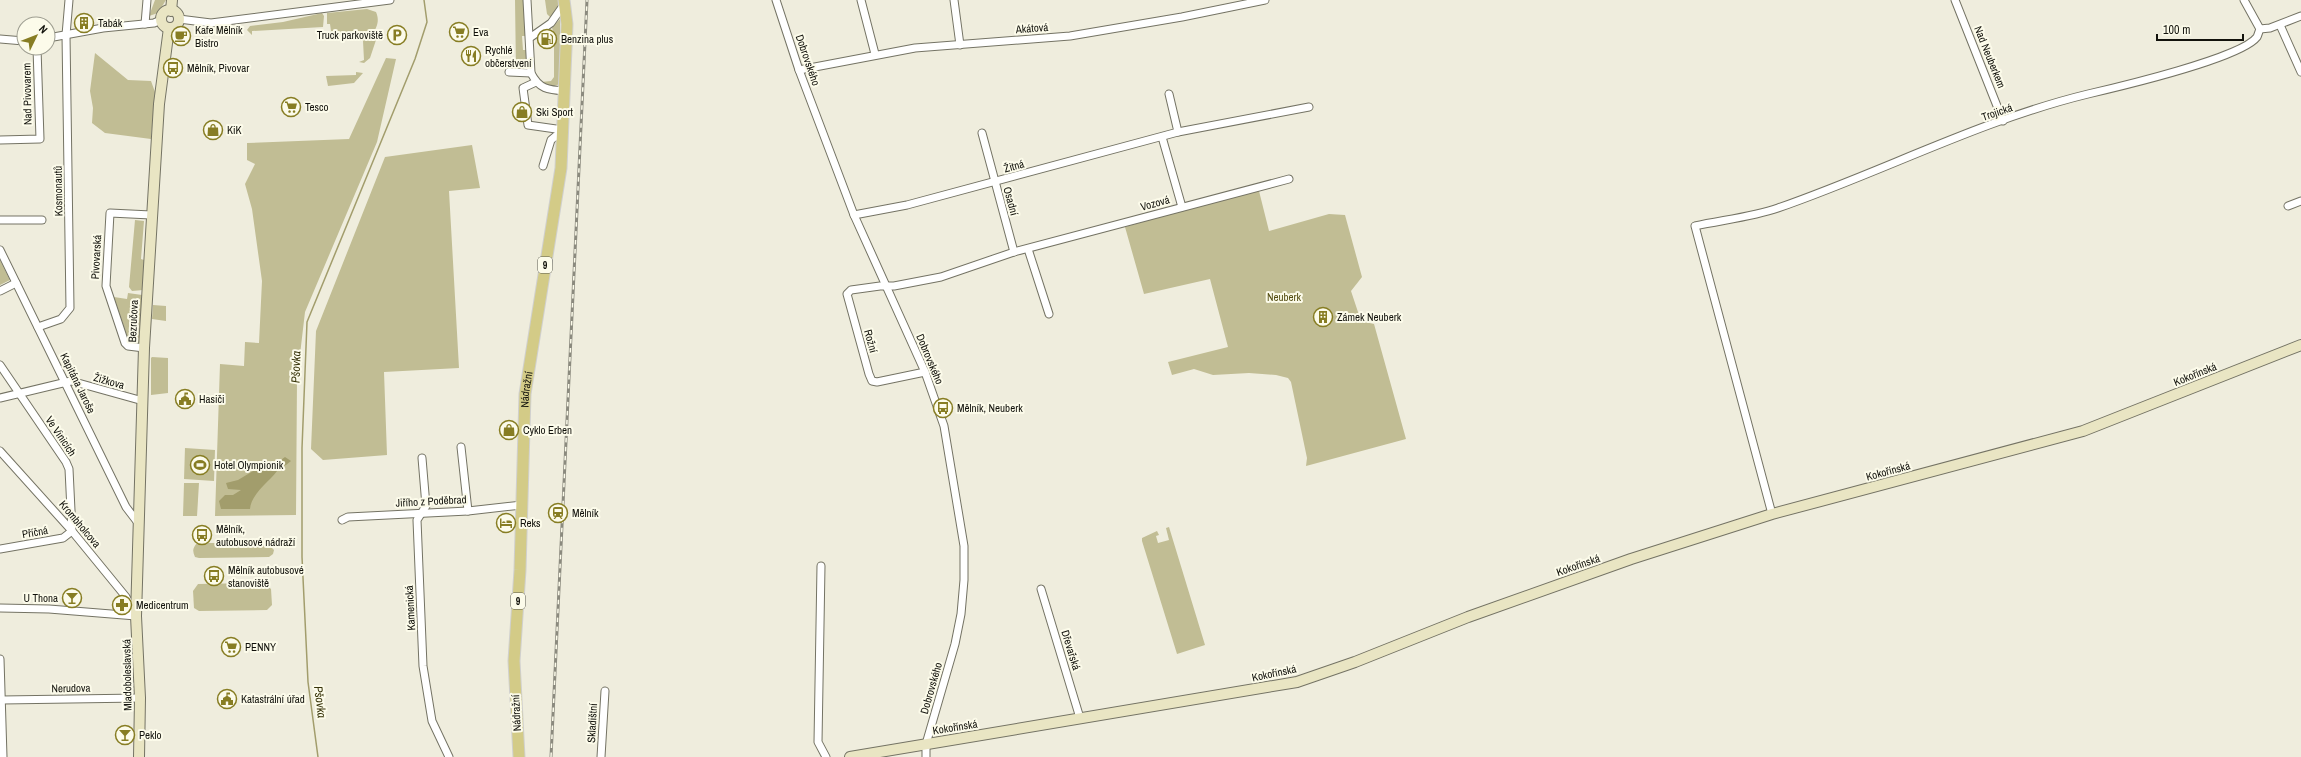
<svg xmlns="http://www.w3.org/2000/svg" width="2301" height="757" viewBox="0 0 2301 757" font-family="'Archivo Narrow',sans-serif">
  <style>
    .green { fill: #c1bd94 }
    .water { fill: #a29d6c }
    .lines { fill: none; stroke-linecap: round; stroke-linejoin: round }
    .stream { stroke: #a29d6c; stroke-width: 1.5 }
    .street-casing { stroke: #747364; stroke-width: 9 }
    .secondary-casing { stroke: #747364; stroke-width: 12 }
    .primary-casing { stroke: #d0d0ce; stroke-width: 13 }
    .street { stroke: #fff; stroke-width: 7 }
    .secondary { stroke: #e9e5c3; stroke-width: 10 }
    .primary { stroke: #d3cb87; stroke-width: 11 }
    .rail-casing { stroke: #8b8a7e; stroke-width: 3 }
    .rail { stroke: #fcfbea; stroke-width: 1.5; stroke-dasharray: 4.5; stroke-linecap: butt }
    .labels { text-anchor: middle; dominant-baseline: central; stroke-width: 4; stroke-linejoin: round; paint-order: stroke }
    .shield { fill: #fcfbea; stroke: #58584f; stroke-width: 1 }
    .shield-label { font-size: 10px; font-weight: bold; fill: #12120c }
    .poi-label { font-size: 11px; fill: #12120c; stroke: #fcfbea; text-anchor: start }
    .street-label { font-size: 11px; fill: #12120c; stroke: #fcfbea }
    .park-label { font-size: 11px; fill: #544d12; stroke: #fcfbea }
    .water-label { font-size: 12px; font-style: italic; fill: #373309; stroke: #fcfbea }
  </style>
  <rect width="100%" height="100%" fill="#efeddd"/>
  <g class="green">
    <path d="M155 0H166L158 13 149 16Z"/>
    <path d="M515 0H523L526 9 527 36H522L523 50H527V71H516Z"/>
    <path d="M545 0H559L557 9 551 18 547 14Z"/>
    <path d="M367 9 376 12C379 19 378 24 375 30L334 36 327 33 331 31 330 24H327V13Z"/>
    <path d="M322 13 324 16 323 27 252 31V35L247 30 250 26 283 22Z"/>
    <path d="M560 19V84L551 87 541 82 551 81 554 77V34L552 28Z"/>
    <path d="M360 39 376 40 370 58 364 63 359 62 364 60 363 41H358Z"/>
    <path d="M95 53 128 80 151 81 155 92 151 139 105 133 92 123 93 108 90 91Z"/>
    <path d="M386 58 396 59 377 142 305 312 297 380 296 515 215 516 220 364 244 366 245 342 259 343 262 281 252 209 245 184 255 164 247 160V143L349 139Z"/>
    <path d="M356 72 363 73 354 83 328 86 326 76 356 75Z"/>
    <path d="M472 145 480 188 449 191 459 368 384 372 387 455 323 460 311 449 316 331 385 157Z"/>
    <path d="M1259 191 1269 231 1329 214 1345 215 1362 277 1351 291 1361 321 1374 324 1406 439 1306 466 1307 458 1291 382 1288 378 1276 375 1249 373 1213 375 1194 369 1172 375 1168 362 1228 347 1210 279 1144 294 1125 227 1184 210Z"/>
    <path d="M135 220 144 221 141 259 144 260 143 290 132 291 129 287Z"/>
    <path d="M0 260 10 280 0 285Z"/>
    <path d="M128 293 142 295 140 344 129 342 114 297 127 299Z"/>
    <path d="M153 305 166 306V321L152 319Z"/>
    <path d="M152 357 168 358V393L151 395V358Z"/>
    <path d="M185 448 215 450 214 481 184 479Z"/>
    <path d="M184 483H199L197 516H183Z"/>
    <path d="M1169 527 1205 645 1177 654 1142 541V538L1157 531 1159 535 1156 536 1158 543 1169 540 1166 528Z"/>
    <path d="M197 543H267L274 550 273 554 269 557 199 558 195 557C192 550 193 548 197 543Z"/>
    <path d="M264 583 271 589 272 605 267 610 199 611 194 608 193 591 198 584Z"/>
  </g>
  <path class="water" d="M285 457 291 461 286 465 280 467C271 481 251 493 250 509H221L219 501 225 495H233L241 490 228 489 226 483 238 480 260 467 281 464 278 462Z"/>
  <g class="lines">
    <path class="stream" d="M318 757 308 682 302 557V448L307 322 415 59 427 22 424 0"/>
    <defs>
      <g id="street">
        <path d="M527 0 531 73C539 89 548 90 565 91"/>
        <path d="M776 0 799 70 854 215 925 372 944 426 964 546V580L961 614 955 644 926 744V757"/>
        <path d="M861 0 875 54"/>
        <path d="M954 0 960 45"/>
        <path d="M1955 0 2003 121"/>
        <path d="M2244 0 2260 29"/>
        <path d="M179 19 211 23 390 0"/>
        <path d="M145 24 147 0"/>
        <path d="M2280 25 2301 72"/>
        <path d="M2260 29 2270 28 2301 16"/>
        <path d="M531 37 551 23 565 3"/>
        <path d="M48 38 103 28 154 23 161 20"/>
        <path d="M0 39 24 41"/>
        <path d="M799 70 915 48 1070 36 1182 17 1265 0"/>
        <path d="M509 72 531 73"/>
        <path d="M536 82 523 88 528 125 563 130"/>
        <path d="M1178 132 1309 107"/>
        <path d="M982 133 1014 252"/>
        <path d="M1162 137 1182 207"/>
        <path d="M0 140 40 139 37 48"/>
        <path d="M543 166 551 140 563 130"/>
        <path d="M2288 206 2301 201"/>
        <path d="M854 215 907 205 1178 132 1169 94"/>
        <path d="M0 220H42"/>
        <path d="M1028 249 1049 314"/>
        <path d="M0 250 126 507 139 524"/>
        <path d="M0 291 16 283"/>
        <path d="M38 327 61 319 70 308 66 35 69 0"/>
        <path d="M144 348 128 346 125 343 106 286 110 213 151 215"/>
        <path d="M0 365 66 462 69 469 72 531 63 538 0 549"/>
        <path d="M925 372 877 382 872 381 869 374 847 294 851 290 880 286H894L941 277 1014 252 1289 179"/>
        <path d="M0 398 71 381 143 401"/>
        <path d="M461 447 468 511"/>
        <path d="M0 451 72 531 126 597 135 615"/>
        <path d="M422 458 426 506 417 520 423 666 432 721 449 757"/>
        <path d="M1772 514 1695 226C1722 220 1752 217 1778 208 1882 172 1981 120 2088 94 2118 87 2241 58 2257 37 2258 35 2259 31 2260 29"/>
        <path d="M342 520 348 517 468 511 522 505"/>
        <path d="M821 566 818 742 826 757"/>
        <path d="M1041 589 1080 718"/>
        <path d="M0 608 49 609 136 616"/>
        <path d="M0 659 3 757"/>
        <path d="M2 700 140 698"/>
        <path d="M601 757 605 691"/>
      </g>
      <g id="secondary">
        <circle cx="170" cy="19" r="9"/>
        <path d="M171 11 172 0"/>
        <path d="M139 757 140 698 136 616 144 348 159 104 169 28"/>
        <path d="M850 757 1297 682 1355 662 1468 617 1631 559 1772 514 2083 431 2301 345"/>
      </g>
      <g id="primary">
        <path id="s1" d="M519 757 514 661 520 570 525 394 561 168 567 24 564 0"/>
      </g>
    </defs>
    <use href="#street" class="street-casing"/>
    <use href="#secondary" class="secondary-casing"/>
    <use href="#primary" class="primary-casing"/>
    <use href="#street" class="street"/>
    <use href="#secondary" class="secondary"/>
    <use href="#primary" class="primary"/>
    <defs>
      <path id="rail" d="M551 757 587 0"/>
    </defs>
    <use href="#rail" class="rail-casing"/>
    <use href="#rail" class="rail"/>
  </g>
  <defs>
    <symbol id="building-ring" viewBox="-11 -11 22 22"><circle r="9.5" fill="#fcfbea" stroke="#877d23" stroke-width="1.5"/><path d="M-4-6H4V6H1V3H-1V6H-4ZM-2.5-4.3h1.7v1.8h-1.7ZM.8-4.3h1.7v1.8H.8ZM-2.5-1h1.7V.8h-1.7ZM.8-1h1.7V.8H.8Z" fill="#877d23"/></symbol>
    <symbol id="supermarket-ring" viewBox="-11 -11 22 22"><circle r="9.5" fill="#fcfbea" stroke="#877d23" stroke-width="1.5"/><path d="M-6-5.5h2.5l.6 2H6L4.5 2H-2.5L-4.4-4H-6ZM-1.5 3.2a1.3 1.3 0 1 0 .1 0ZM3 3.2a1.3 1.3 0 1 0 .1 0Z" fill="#877d23"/></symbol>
    <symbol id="parking-ring" viewBox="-11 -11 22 22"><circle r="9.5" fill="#fcfbea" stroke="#877d23" stroke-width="1.5"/><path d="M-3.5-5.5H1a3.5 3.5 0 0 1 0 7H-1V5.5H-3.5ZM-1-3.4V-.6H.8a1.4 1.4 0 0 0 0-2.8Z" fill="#877d23"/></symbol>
    <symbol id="cafe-ring" viewBox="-11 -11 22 22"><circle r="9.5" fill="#fcfbea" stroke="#877d23" stroke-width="1.5"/><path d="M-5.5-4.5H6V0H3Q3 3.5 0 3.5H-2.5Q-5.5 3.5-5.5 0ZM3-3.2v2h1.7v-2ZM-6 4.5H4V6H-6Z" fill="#877d23"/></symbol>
    <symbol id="fuel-ring" viewBox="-11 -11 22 22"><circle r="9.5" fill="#fcfbea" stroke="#877d23" stroke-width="1.5"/><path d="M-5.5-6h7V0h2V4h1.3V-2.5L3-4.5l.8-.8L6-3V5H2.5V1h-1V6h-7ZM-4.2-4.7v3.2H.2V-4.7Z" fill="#877d23"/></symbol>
    <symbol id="restaurant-ring" viewBox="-11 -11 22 22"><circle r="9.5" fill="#fcfbea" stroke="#877d23" stroke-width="1.5"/><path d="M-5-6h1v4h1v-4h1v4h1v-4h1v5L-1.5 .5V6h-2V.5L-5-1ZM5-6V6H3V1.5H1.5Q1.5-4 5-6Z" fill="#877d23"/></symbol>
    <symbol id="bus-ring" viewBox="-11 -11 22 22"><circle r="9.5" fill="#fcfbea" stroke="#877d23" stroke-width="1.5"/><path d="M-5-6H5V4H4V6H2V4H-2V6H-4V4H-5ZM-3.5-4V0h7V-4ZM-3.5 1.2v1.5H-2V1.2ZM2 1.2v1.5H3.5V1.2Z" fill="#877d23"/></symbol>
    <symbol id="shop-ring" viewBox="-11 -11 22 22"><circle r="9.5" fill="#fcfbea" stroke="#877d23" stroke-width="1.5"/><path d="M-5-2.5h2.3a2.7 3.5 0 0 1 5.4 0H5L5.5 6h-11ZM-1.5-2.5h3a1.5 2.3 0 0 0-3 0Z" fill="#877d23"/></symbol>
    <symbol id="civic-ring" viewBox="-11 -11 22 22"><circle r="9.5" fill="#fcfbea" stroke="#877d23" stroke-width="1.5"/><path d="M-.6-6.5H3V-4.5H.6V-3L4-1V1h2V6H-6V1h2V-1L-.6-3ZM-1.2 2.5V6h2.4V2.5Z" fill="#877d23"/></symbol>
    <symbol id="stadium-ring" viewBox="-11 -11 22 22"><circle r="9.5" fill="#fcfbea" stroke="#877d23" stroke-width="1.5"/><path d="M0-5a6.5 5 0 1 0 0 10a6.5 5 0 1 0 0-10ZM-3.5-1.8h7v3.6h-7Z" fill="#877d23"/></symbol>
    <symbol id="station-ring" viewBox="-11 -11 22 22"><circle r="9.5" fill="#fcfbea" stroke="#877d23" stroke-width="1.5"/><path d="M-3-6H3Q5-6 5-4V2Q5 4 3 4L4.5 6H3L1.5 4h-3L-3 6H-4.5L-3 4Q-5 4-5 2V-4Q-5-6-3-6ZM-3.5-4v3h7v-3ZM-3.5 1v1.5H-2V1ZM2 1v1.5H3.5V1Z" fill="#877d23"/></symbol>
    <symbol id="hotel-ring" viewBox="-11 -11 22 22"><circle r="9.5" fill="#fcfbea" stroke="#877d23" stroke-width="1.5"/><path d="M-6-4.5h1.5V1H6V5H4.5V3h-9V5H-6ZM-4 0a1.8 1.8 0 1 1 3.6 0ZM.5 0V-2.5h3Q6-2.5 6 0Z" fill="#877d23"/></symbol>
    <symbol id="bar-ring" viewBox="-11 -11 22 22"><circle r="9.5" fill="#fcfbea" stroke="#877d23" stroke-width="1.5"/><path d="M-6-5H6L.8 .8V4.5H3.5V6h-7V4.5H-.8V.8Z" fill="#877d23"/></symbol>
    <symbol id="pharmacy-ring" viewBox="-11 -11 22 22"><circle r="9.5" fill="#fcfbea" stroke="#877d23" stroke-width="1.5"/><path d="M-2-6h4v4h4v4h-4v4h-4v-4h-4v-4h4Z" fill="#877d23"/></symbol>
  </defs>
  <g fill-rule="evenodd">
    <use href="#building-ring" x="73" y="12" width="22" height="22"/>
    <use href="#supermarket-ring" x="448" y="21" width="22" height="22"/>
    <use href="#parking-ring" x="386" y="24" width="22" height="22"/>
    <use href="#cafe-ring" x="170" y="25" width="22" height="22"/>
    <use href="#fuel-ring" x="536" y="28" width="22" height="22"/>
    <use href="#restaurant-ring" x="460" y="45" width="22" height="22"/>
    <use href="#bus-ring" x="162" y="57" width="22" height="22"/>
    <use href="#supermarket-ring" x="280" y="96" width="22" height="22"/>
    <use href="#shop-ring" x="511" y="101" width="22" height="22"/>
    <use href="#shop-ring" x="202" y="119" width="22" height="22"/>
    <use href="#building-ring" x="1312" y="306" width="22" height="22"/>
    <use href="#civic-ring" x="174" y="388" width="22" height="22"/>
    <use href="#bus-ring" x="932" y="397" width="22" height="22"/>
    <use href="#shop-ring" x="498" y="419" width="22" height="22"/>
    <use href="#stadium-ring" x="189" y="454" width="22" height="22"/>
    <use href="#station-ring" x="547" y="502" width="22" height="22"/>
    <use href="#hotel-ring" x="495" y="512" width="22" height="22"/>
    <use href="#bus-ring" x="191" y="524" width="22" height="22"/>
    <use href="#bus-ring" x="203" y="565" width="22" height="22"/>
    <use href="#bar-ring" x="61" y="587" width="22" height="22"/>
    <use href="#pharmacy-ring" x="111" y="594" width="22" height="22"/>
    <use href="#supermarket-ring" x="220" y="636" width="22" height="22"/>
    <use href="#civic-ring" x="216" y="688" width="22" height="22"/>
    <use href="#bar-ring" x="114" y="724" width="22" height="22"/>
  </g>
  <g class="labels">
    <g class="shield">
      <rect x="538" y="257" width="14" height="16" rx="3"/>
      <rect x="511" y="593" width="14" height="16" rx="3"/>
    </g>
    <g class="shield-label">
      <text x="545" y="265">9</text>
      <text x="518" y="601">9</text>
    </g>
    <g class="poi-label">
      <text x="98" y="23">Tabák</text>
      <text x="195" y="30">Kafe Mělník<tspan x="195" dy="13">Bistro</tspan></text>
      <text x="473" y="32">Eva</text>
      <text x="383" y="35" text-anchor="end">Truck parkoviště</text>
      <text x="561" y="39">Benzina plus</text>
      <text x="485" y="50">Rychlé<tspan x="485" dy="13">občerstvení</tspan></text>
      <text x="187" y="68">Mělník, Pivovar</text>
      <text x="305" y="107">Tesco</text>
      <text x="536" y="112">Ski Sport</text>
      <text x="227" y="130">KiK</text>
      <text x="1337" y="317">Zámek Neuberk</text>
      <text x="199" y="399">Hasiči</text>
      <text x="957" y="408">Mělník, Neuberk</text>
      <text x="523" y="430">Cyklo Erben</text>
      <text x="214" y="465">Hotel Olympionik</text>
      <text x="572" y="513">Mělník</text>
      <text x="520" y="523">Reks</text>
      <text x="216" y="529">Mělník,<tspan x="216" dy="13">autobusové nádraží</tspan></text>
      <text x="228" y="570">Mělník autobusové<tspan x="228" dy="13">stanoviště</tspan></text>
      <text x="58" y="598" text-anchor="end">U Thona</text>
      <text x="136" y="605">Medicentrum</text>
      <text x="245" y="647">PENNY</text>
      <text x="241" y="699">Katastrální úřad</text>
      <text x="139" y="735">Peklo</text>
    </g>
    <g class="street-label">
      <text transform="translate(1032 28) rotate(-4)">Akátová</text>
      <text transform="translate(1990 57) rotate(68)">Nad Neuberkem</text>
      <text transform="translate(808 60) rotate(71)">Dobrovského</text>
      <text transform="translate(27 94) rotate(-91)">Nad Pivovarem</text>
      <text transform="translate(1997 112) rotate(-19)">Trojická</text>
      <text transform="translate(1014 166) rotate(-15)">Žitná</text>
      <text transform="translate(58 191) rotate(-91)">Kosmonautů</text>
      <text transform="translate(1011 201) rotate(75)">Osadní</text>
      <text transform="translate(1155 203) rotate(-15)">Vozová</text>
      <text transform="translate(96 257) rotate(-87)">Pivovarská</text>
      <text transform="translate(133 321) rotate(-87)">Bezručova</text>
      <text transform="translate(871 341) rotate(75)">Rožní</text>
      <text transform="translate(930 359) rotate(67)">Dobrovského</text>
      <text transform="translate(2195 374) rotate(-22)">Kokořínská</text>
      <text transform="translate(109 381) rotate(16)">Žižkova</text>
      <text transform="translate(78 383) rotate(64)">Kapitána Jaroše</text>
      <text stroke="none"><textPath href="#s1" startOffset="368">Nádražní</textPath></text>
      <text transform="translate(61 436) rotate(56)">Ve Vinicích</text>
      <text transform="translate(1888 471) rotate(-15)">Kokořínská</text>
      <text transform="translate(431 501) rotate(-3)">Jiřího z Poděbrad</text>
      <text transform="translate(80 524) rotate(50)">Krombholcova</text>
      <text transform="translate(35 532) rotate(-10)">Příčná</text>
      <text transform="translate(1578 565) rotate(-19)">Kokořínská</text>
      <text transform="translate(410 608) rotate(-93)">Kamenická</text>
      <text transform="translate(1071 650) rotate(73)">Dřevařská</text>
      <text transform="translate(1274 673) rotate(-12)">Kokořínská</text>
      <text transform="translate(127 675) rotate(-91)">Mladoboleslavská</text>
      <text transform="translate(71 688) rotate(-1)">Nerudova</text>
      <text transform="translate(931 688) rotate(-74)">Dobrovského</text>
      <text transform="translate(516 713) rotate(-93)">Nádražní</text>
      <text transform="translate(592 723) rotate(-87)">Skladištní</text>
      <text transform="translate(955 727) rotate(-9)">Kokořínská</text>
    </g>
    <g class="park-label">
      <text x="1284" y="297">Neuberk</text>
    </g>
    <g class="water-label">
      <text transform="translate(296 367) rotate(-88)">Pšovka</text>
      <text transform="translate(320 702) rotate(83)">Pšovka</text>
    </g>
  </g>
  <g transform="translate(36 36) rotate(47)"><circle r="19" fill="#fcfbea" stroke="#9e9e91"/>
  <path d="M0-3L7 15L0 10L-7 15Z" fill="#877d23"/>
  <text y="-6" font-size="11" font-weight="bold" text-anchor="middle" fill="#12120c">N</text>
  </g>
  <path d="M2157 34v6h86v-6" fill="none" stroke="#12120c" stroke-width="2"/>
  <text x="2163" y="34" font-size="12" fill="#12120c" stroke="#fcfbea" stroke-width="3" paint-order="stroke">100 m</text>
</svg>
